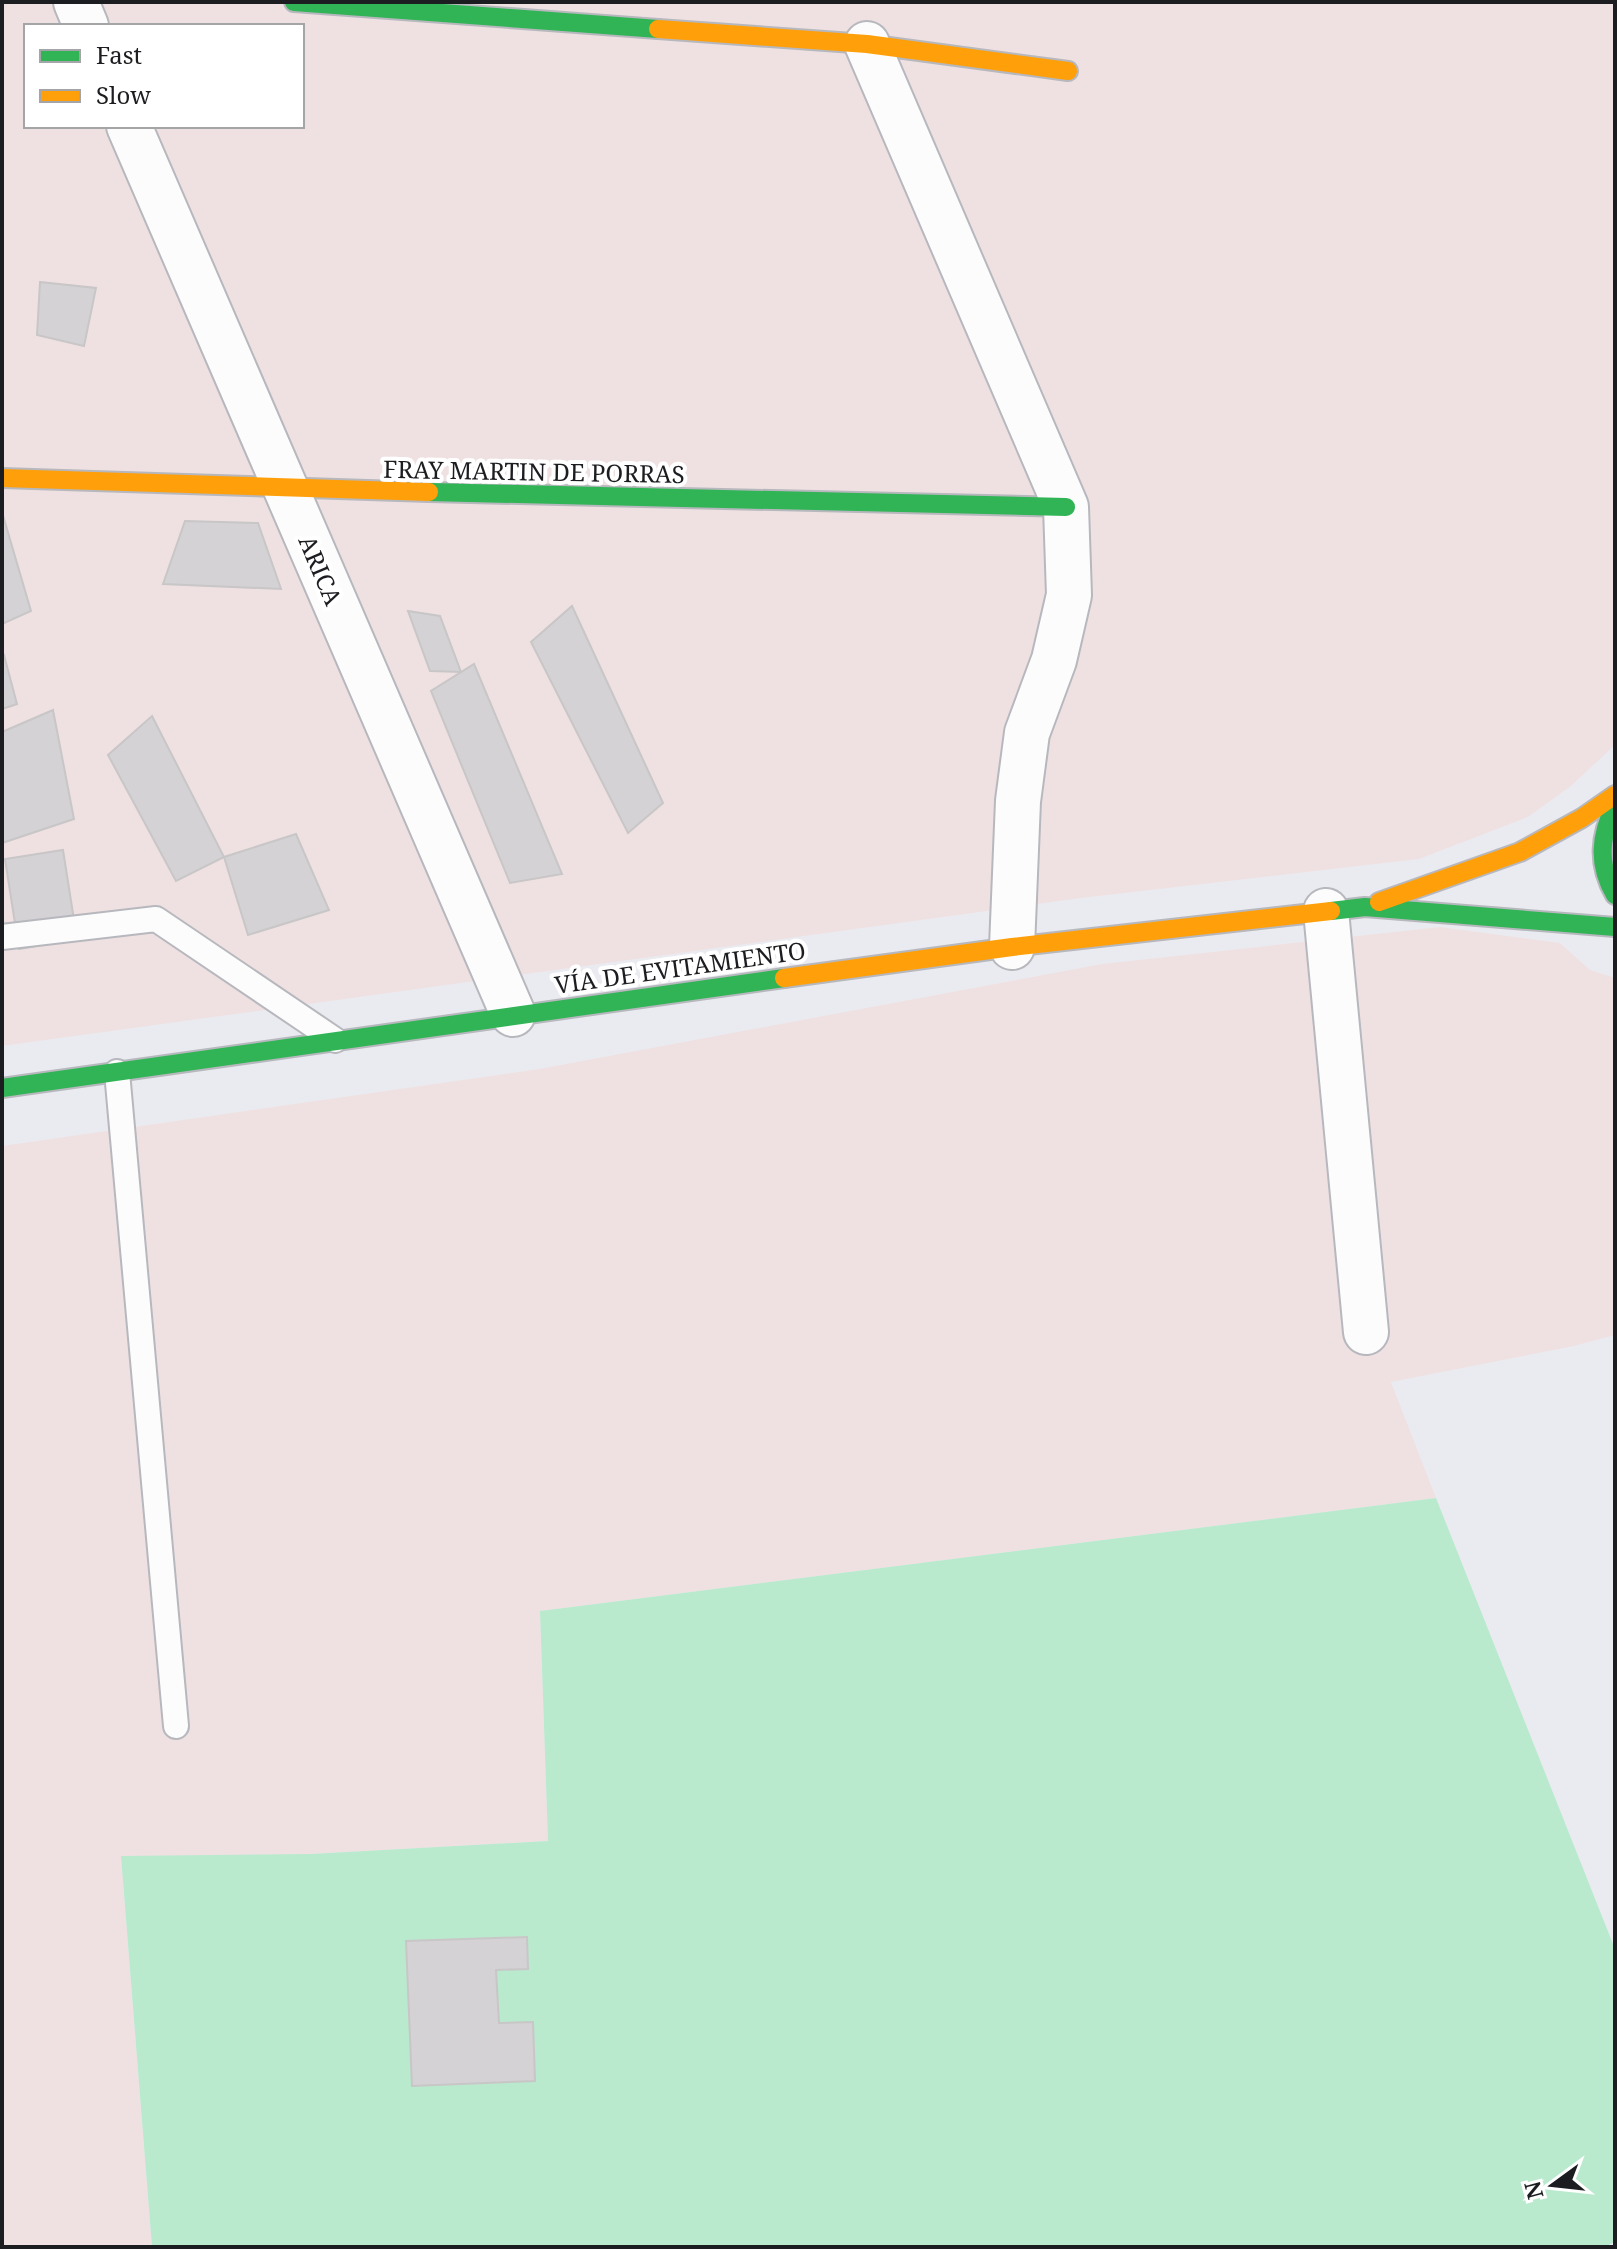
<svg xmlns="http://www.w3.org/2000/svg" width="1617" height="2249" viewBox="0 0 1617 2249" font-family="'Noto Serif',serif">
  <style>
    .industrial { fill: #efe1e2; fill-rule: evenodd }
    .green { fill: #b9eacd }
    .building { fill: #d4d2d4; stroke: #c8c6c7; stroke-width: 2 }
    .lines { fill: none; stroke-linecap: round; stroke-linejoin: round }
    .lane-casing { stroke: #b7b8bd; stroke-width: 28 }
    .street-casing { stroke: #b7b8bd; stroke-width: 48 }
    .fast-casing { stroke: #b7b8bd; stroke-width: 22 }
    .slow-casing { stroke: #b7b8bd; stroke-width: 22 }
    .lane { stroke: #fcfcfd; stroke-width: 24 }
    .street { stroke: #fcfcfd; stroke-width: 44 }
    .fast { stroke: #30b455; stroke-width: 18 }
    .slow { stroke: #ff9f0a; stroke-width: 18 }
    .labels { text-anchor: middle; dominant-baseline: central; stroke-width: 8; stroke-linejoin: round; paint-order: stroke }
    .street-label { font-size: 24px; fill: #1c1d20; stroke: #fff }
  </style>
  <rect width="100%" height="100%" fill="#eaebf0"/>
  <g class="industrial">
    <path d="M2 2H1615V745L1571 786 1528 817 1419 859 1081 898 2 1046ZM26 26H302V126H26Z"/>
    <path d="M1440 927 1560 943 1590 970 1615 978V1335L1574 1346 1391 1382 1436 1498 540 1611 548 1841 311 1854 121 1857 152 2247H2V1146L539 1069 1102 964Z"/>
  </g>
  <path class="green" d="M1436 1498 1615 1949V2242L1604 2247H152L121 1856 311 1854 548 1841 540 1611Z"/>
  <g class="building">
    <path d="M40 282 96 288 84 346 37 335Z"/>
    <path d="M2 512 31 611 2 624Z"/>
    <path d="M185 521 258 523 281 589 163 584Z"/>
    <path d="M572 606 663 803 628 833 531 642Z"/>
    <path d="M408 611 440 616 461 672 430 671Z"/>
    <path d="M4 655 17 704 2 709V656Z"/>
    <path d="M474 664 562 874 510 883 431 691Z"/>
    <path d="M53 710 74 819 2 843V732Z"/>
    <path d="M152 716 224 857 176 881 108 755Z"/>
    <path d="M296 834 329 910 248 935 224 857Z"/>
    <path d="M63 850 77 939 19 949 5 859Z"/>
    <path d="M527 1937 528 1969 496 1970 499 2023 533 2022 535 2081 412 2086 406 1941Z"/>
  </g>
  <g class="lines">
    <defs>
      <g id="lane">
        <path d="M2 937 156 919 335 1040"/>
        <path d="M117 1072 176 1726"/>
      </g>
      <g id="street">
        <path d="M76 2 86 26"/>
        <path d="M867 44 1066 507 1069 595 1054 660 1027 733 1018 801 1012 947"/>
        <path d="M129 126 513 1014"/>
        <path d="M1326 911 1366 1332"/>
      </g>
      <g id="fast">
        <path d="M294 2 658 29"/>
        <path d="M429 492 1066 507"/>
        <path d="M1615 805C1600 836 1597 864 1615 895"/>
        <path d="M1331 911 1365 907 1615 927"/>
        <path d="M2 1088 784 978"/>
      </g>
      <g id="slow">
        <path d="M658 29 867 44 1068 71"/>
        <path d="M2 478 429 492"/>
        <path d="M1379 902 1520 852 1582 818 1615 795"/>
        <path d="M784 978 1012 947 1331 911"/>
      </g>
    </defs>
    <use href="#lane" class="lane-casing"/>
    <use href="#street" class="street-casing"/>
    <use href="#fast" class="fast-casing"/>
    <use href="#slow" class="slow-casing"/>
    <use href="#lane" class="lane"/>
    <use href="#street" class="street"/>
    <use href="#fast" class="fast"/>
    <use href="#slow" class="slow"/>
  </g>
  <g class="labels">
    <g class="street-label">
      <text transform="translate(534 471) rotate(1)">FRAY MARTIN DE PORRAS</text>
      <text transform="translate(321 570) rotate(67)">ARICA</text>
      <text transform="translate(680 967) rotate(-8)">VÍA DE EVITAMIENTO</text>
    </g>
  </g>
  <rect width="1617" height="2249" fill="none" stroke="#1c1d20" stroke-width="8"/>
  <rect x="24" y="24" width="280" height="104" fill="#ffffff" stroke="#a4a5a6" stroke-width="2"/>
  <rect x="40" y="50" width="40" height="12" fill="#30b455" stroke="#a4a5a6" stroke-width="2"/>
  <text x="96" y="64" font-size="24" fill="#1c1d20">Fast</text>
  <rect x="40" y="90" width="40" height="12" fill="#ff9f0a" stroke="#a4a5a6" stroke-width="2"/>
  <text x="96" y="104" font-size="24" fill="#1c1d20">Slow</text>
  <g transform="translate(1553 2185) rotate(255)" stroke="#ffffff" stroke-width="6" paint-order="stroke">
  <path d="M0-6L14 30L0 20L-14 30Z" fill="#1c1d20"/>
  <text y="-12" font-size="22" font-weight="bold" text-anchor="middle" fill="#1c1d20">N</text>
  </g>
</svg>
